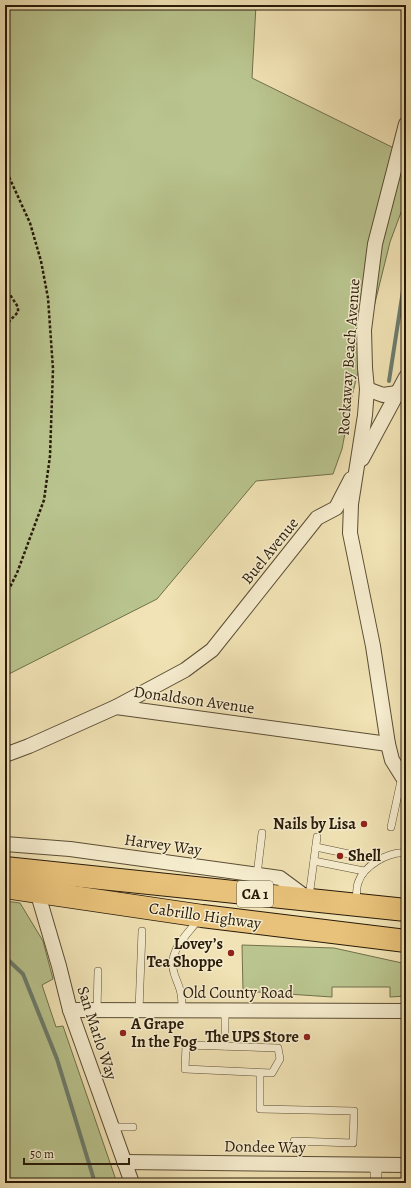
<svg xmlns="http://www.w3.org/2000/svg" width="411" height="1188" viewBox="0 0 411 1188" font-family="Alegreya,serif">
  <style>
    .green { fill: #b9c48e; stroke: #71704c }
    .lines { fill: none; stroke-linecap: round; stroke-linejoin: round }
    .stream { stroke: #6d7d6e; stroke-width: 4 }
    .service-casing { stroke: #5b4d34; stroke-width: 8 }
    .pedestrian-casing { stroke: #5b4d34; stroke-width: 12 }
    .minor-casing { stroke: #5b4d34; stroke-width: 16 }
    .trunk-casing { stroke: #291b09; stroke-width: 24 }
    .path { stroke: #291b09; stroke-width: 2.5; stroke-dasharray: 3 2; stroke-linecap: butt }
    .service { stroke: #f6edcf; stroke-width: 7 }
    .pedestrian { stroke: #f6edcf; stroke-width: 11 }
    .minor { stroke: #f6edcf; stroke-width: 14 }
    .trunk { stroke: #e8c27a; stroke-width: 22 }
    .poi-dot { fill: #8f2418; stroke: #f6edcf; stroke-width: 1.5 }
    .labels { text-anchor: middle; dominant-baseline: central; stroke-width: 3; stroke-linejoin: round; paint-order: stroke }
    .shield { fill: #f6edcf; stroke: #665a44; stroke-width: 1 }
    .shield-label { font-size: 15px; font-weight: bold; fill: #291b09 }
    .street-label { font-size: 16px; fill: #291b09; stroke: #f6edcf }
    .poi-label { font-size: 16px; font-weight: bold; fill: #291b09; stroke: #f6edcf; text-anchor: end }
  </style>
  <rect width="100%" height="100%" fill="#f1e3b5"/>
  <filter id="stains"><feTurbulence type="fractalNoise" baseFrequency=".005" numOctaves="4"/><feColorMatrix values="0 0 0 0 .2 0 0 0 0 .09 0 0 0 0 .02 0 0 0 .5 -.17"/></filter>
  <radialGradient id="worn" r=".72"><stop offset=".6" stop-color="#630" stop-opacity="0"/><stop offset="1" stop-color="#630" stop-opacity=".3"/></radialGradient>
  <g class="green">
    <path d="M5 5H256L252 78 406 154V199L390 242 352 396 342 449 333 474 256 481 157 599 5 676Z"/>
    <path d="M5 901 20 903 43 941 53 979 42 985 56 1027 63 1026 117 1183H5Z"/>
    <path d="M242 945 334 948 402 963 406 996 390 997V987H332V997L243 991Z"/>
  </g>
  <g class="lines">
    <g class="stream">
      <path d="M389 381 406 271"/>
      <path d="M5 957 23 974 57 1059 95 1183"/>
    </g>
    <defs>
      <g id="service">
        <path d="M391 827 402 776"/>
        <path d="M316 847 377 860"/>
        <path d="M314 861 364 871"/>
        <path d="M257 875 262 833"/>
        <path d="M309 897 317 837"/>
        <path d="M356 902C357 896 356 889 358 883 363 866 389 851 406 853"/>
        <path d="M97 1010 98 971"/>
        <path d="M139 1010 142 931"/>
        <path d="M182 1010C182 1005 182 999 181 994 180 987 176 980 174 973 167 951 187 935 199 919"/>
        <path d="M225 1010V1046"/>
        <path d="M186 1045 278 1048 280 1059 272 1073 185 1069Z"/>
        <path d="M260 1073V1109L354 1111 353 1143 294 1141"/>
        <path d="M112 1127H133"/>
      </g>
      <path id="pedestrian" d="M376 1165V1183"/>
      <g id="minor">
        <path d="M406 124 375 244 364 330 365 368 367 389 365 415 351 504 350 533 373 646 388 744 392 760 402 776 406 780"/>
        <path d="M367 389 383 395 397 393"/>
        <path d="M362 459 406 377"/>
        <path d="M116 707 388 744"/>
        <path d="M5 755 29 746 116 707 185 670 212 650 317 518 336 508 351 479"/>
        <path d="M5 844 70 849 280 878 307 898"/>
        <path d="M37 891 59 966 70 1010 132 1183"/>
        <path d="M70 1010 406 1011"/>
        <path d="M124 1162 406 1165"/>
      </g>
      <g id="trunk">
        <path d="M5 868 406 910"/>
        <path d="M5 887 202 916 406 941"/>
      </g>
    </defs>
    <use href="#service" class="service-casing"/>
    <use href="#pedestrian" class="pedestrian-casing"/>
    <use href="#minor" class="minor-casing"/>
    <use href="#trunk" class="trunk-casing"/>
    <g class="path">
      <path d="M5 168 30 223 41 261 48 298 53 369 50 456 44 500 17 573 5 597"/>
      <path d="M5 287 18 307V312L5 326"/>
    </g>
    <use href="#service" class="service"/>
    <use href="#pedestrian" class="pedestrian"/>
    <use href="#minor" class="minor"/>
    <use href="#trunk" class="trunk"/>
  </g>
  <g class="poi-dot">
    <circle cx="364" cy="824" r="4"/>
    <circle cx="340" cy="856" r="4"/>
    <circle cx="231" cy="953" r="4"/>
    <circle cx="123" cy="1033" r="4"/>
    <circle cx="307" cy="1037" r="4"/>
  </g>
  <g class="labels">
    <rect class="shield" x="237" y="881" width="36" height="26" rx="3"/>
    <g class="shield-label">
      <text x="255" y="894">CA 1</text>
    </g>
    <g class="street-label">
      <text transform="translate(349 357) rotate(-86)">Rockaway Beach Avenue</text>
      <text transform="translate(270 551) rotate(-51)">Buel Avenue</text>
      <text transform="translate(194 700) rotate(8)">Donaldson Avenue</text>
      <text transform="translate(163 845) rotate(8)">Harvey Way</text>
      <text transform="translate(205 916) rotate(8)">Cabrillo Highway</text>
      <text x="238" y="993">Old County Road</text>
      <text transform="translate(97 1033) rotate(72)">San Marlo Way</text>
      <text transform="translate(265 1147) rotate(1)">Dondee Way</text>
    </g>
    <g class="poi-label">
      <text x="356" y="824">Nails by Lisa</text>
      <text x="348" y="856" text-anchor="start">Shell</text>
      <text x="223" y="944">Lovey’s<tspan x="223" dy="18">Tea Shoppe</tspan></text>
      <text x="131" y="1024" text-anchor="start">A Grape<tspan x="131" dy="18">In the Fog</tspan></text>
      <text x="299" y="1037">The UPS Store</text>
    </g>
  </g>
  <rect width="411" height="1188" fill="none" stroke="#f1e3b5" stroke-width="20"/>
  <rect x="6" y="6" width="399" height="1176" fill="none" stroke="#291b09" stroke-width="2"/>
  <rect x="10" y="10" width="391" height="1168" fill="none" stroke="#291b09"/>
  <path d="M24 1158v6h105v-6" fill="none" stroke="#291b09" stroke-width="2"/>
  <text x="30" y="1158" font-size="12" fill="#291b09" stroke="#f6edcf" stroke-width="3" paint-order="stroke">50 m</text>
  <rect width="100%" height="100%" filter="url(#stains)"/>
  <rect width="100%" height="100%" fill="url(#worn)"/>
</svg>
